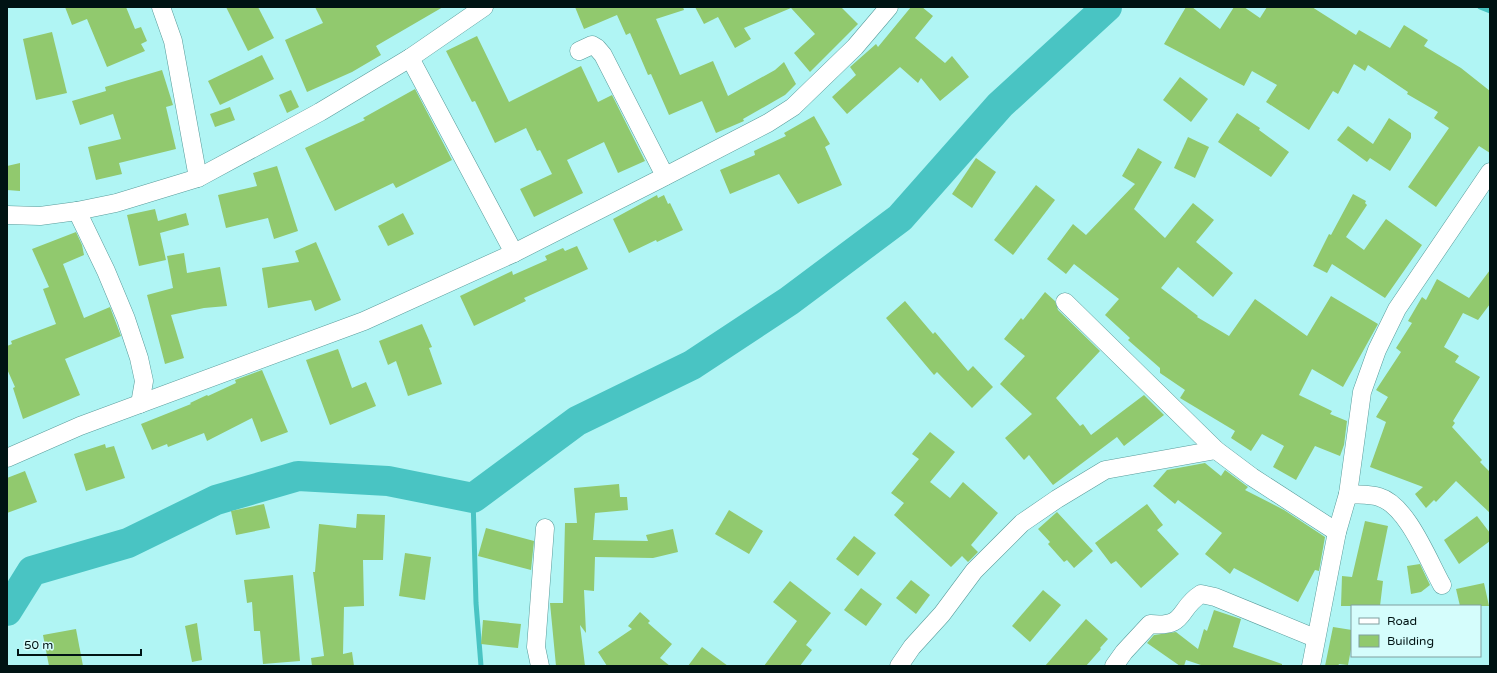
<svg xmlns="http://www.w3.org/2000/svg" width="1497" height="673" viewBox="0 0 1497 673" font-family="'Varela Round',sans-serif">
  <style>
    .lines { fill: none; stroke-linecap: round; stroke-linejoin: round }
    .stream { stroke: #49c4c3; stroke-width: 5 }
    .river { stroke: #49c4c3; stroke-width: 30 }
    .building { fill: #91c96e }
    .street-casing { stroke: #599c9b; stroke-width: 19 }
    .street { stroke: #fff; stroke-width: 18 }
  </style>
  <rect width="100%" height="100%" fill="#b0f5f4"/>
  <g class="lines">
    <g class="stream">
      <path d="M1480 7 1490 11"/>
      <path d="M473 498 476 603 481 666"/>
    </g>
    <path class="river" d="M7 611 32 571 128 543 216 500 298 476 388 481 473 498 577 421 692 365 789 301 900 218 1000 105 1107 7"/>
  </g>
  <g class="building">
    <path d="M65 7H126L135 29 141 27 147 41 141 44 145 51 107 67 87 19 72 25Z"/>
    <path d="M226 7H258L274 38 248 51Z"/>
    <path d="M315 7H443L376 46 381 55 352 72 307 92 285 40 323 23Z"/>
    <path d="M575 7H683L684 10 656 19 680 75 713 61 728 96 775 70 784 62 796 84 785 95 743 119 744 121 716 133 702 101 669 115 651 74 648 75 630 33 626 35 617 15 584 29Z"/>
    <path d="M695 7H841L858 24 810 72 794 53 815 34 791 8 744 28 751 39 735 48 718 17 704 24Z"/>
    <path d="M911 7H922L933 16 915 38 945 63 952 56 969 77 940 101 921 78 918 83 900 67 847 114 832 97 856 75 850 67 876 44 878 47Z"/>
    <path d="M1186 7H1192L1220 29 1234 7H1244L1260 18 1267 7H1312L1356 35 1359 30 1390 48 1404 25 1428 40 1424 46 1461 68 1490 91V153L1479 146 1436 207 1408 187 1449 128 1434 118 1438 112 1407 94 1408 92 1368 65 1365 71 1354 64 1338 94 1333 91 1309 130 1266 102 1277 85 1252 71 1244 86 1164 44Z"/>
    <path d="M52 32 67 93 36 100 23 39Z"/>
    <path d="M477 36 509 102 581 66 598 102 612 95 645 161 618 173 604 142 567 160 583 193 534 217 520 189 552 174 540 150 537 151 526 128 495 143 475 101 472 102 446 51Z"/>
    <path d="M262 55 274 79 220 105 208 81Z"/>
    <path d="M162 70 173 105 166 107 176 149 119 163 122 174 96 180 88 147 121 139 113 114 80 125 72 101 106 91 105 87Z"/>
    <path d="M1180 77 1208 99 1191 122 1163 100Z"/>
    <path d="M415 89 452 160 396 188 393 183 335 211 305 148 365 120 363 118Z"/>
    <path d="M291 90 299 107 287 113 279 95Z"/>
    <path d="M230 107 235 120 215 127 210 114Z"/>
    <path d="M1237 113 1260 128 1259 130 1289 152 1271 177 1218 142Z"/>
    <path d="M814 116 830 144 825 147 842 185 798 204 779 174 730 194 720 170 755 155 754 151 786 136 784 133Z"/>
    <path d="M1389 118 1411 133V138L1390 171 1370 158 1367 162 1337 140 1348 126 1373 144Z"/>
    <path d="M1188 137 1209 147 1195 178 1174 168Z"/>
    <path d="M1138 148 1162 162 1134 209 1165 238 1193 203 1214 220 1196 242 1233 273 1213 297 1178 267 1161 288 1198 316 1197 317 1229 336 1255 299 1307 336 1331 296 1378 324 1343 387 1312 369 1299 395 1332 411 1330 414 1347 421 1344 445 1340 456 1315 446 1296 480 1273 467 1284 446 1262 434 1251 451 1231 438 1235 431 1180 398 1185 390 1160 373V368L1128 340 1130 338 1105 315 1119 299 1074 264 1066 274 1047 259 1073 224 1086 235 1135 184 1122 176Z"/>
    <path d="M976 158 996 172 972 208 952 194Z"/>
    <path d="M20 163V191L7 190V166Z"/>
    <path d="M277 166 298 231 274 239 268 218 226 228 218 195 257 186 253 173Z"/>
    <path d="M1036 185 1055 200 1013 255 994 240Z"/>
    <path d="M1353 194 1366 201 1365 203 1367 205 1346 237 1364 250 1386 219 1422 245 1385 298 1332 264 1327 273 1313 266 1329 234 1331 235Z"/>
    <path d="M657 195 658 198 664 195 668 204 670 203 683 230 657 242 656 240 629 253 613 219Z"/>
    <path d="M155 209 158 221 186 213 189 225 160 233 166 260 139 266 127 215Z"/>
    <path d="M403 213 414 234 388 246 378 226Z"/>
    <path d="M76 232 82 245 84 255 63 264 84 318 110 307 121 336 65 359 80 395 23 419 13 388 15 387 7 369V346L12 344 11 341 56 324 43 289 49 287 32 249Z"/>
    <path d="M316 242 341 300 315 311 311 300 268 308 262 268 299 262 295 251Z"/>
    <path d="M577 246 588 269 524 298 526 301 474 326 460 296 512 271 513 275 547 260 545 256 563 248 565 251Z"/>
    <path d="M184 253 187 273 220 267 227 306 204 308 171 315 184 358 165 364 147 295 173 288 167 256Z"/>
    <path d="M1490 270V304L1478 320 1463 313 1444 347 1459 356 1455 362 1480 377 1453 421 1455 423 1452 427 1482 460 1480 462 1490 472V513L1456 481 1436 502 1434 500 1426 508 1415 494 1423 487 1370 467 1386 422 1376 417 1388 397 1376 390 1401 352 1396 348 1412 323 1408 321 1422 297 1426 300 1437 279 1469 298Z"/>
    <path d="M1045 292 1055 301 1058 310 1100 351 1056 398 1080 426 1083 424 1091 435 1144 395 1164 415 1124 446 1117 437 1053 485 1029 455 1024 460 1005 438 1032 414 1000 384 1025 356 1004 339 1021 318 1023 320Z"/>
    <path d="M905 301 933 334 935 332 968 371 973 366 993 387 972 408 937 372 934 375 886 318Z"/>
    <path d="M422 324 432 347 429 348 442 384 408 396 396 361 388 365 379 341Z"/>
    <path d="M338 349 352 388 366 382 376 406 330 425 306 360Z"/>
    <path d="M262 370 288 432 261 442 252 418 207 441 204 433 168 447 167 444 152 450 141 424 191 404 190 403 207 395 208 396 236 383 235 380Z"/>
    <path d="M930 432 955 452 930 482 950 498 963 482 998 513 971 545 978 552 968 562 962 556 951 567 894 515 904 503 891 493 919 459 912 454Z"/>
    <path d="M105 444 106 448 114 446 125 478 86 491 74 454Z"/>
    <path d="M1205 463 1221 476 1225 470 1248 487 1245 490 1284 510 1325 537 1319 571 1315 570 1298 602 1234 568 1230 574 1205 554 1222 533 1178 500 1175 504 1153 486 1167 470Z"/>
    <path d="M25 471 37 502 7 513V478Z"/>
    <path d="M619 484 620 497H627L628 510 595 513 593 540 648 541 646 535 673 529 678 552 653 558 595 557 594 591 584 590 586 633 580 625 585 666H556L550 603H563L565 523H577L574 488Z"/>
    <path d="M264 504 270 528 236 535 231 511Z"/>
    <path d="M1147 504 1163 525 1157 530 1179 554 1141 588 1116 561 1111 564 1095 543Z"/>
    <path d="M729 510 763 531 749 554 715 534Z"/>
    <path d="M1057 512 1093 551 1074 568 1067 560 1064 562 1048 544 1050 542 1038 529Z"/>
    <path d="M357 514 385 515 383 560H363L364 606 344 607 343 654 352 652 354 666H312L311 658 324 656 313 572H315L319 524 356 528Z"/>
    <path d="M1477 516 1490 533V541L1459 564 1444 540Z"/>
    <path d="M1365 521 1388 526 1377 580 1383 581 1380 606H1341L1342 576 1352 577Z"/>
    <path d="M486 528 534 541 531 570 478 556Z"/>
    <path d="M854 536 876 553 858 576 836 559Z"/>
    <path d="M405 553 431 557 425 600 399 596Z"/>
    <path d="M1420 564 1430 585 1421 592 1411 594 1407 566Z"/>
    <path d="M293 575 300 661 263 664 260 631H254L252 602 247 603 244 580Z"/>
    <path d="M911 580 930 595 916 614 896 598Z"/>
    <path d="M790 581 831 613 806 645 812 650 800 666H764L797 621 773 602Z"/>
    <path d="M1484 583 1489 606H1460L1456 589Z"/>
    <path d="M861 588 882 604 866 626 844 610Z"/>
    <path d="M1043 590 1061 605 1030 642 1012 626Z"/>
    <path d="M1214 610 1241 619 1233 647 1282 664V666H1204L1186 660 1184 666H1180L1147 643 1154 635 1176 632 1198 649 1204 629 1207 631Z"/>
    <path d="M640 612 650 621 648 623 672 644 660 658 670 666H607L598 652 632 629 628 626Z"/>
    <path d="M1086 619 1108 639 1100 648 1101 649 1086 666H1045Z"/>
    <path d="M483 620 521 624 518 648 481 644Z"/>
    <path d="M197 623 202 660 192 662 185 626Z"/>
    <path d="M1333 627 1352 630V644L1348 665 1339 664 1338 666H1325Z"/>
    <path d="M76 629 83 666H49L43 635Z"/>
    <path d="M702 647 728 666H688Z"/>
  </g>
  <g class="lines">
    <defs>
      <g id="street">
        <path d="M161 7 173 41 198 178"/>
        <path d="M579 51 592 45 597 48 603 55 665 176"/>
        <path d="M410 58 514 253"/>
        <path d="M77 211 106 271 126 319 139 358 144 381 140 404"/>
        <path d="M7 215 40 216 77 211 116 203 198 178 320 112 410 58 484 7"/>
        <path d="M1065 302 1216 450 1252 477 1337 532"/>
        <path d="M7 458 80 426 364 321 514 253 658 180 768 123 793 107 855 47 889 7"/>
        <path d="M1348 494C1358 495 1370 494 1379 497 1407 505 1428 560 1442 585"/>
        <path d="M540 666 536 647 545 528"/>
        <path d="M899 666 912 647 942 614 974 571 1022 523 1057 499 1105 470 1216 450"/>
        <path d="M1114 666 1124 652 1150 624C1187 628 1177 609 1201 594L1215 597 1315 638"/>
        <path d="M1311 666 1337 532 1348 494 1362 392 1377 350 1397 309 1490 172"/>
      </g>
    </defs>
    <use href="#street" class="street-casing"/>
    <use href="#street" class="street"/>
  </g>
  <rect width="1497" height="673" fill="none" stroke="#001313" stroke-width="16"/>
  <rect x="1351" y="605" width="130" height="52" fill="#d5fdfc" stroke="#809f9f"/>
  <rect x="1359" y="618" width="20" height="6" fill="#ffffff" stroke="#809f9f"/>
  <text x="1387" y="625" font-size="12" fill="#001313">Road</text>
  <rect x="1359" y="635" width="20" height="12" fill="#91c96e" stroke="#809f9f"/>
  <text x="1387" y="645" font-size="12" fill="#001313">Building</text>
  <path d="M18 649v6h123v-6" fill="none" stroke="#001313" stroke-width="2"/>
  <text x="24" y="649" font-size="12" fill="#001313" stroke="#d5fdfc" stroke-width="3" paint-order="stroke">50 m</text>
</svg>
